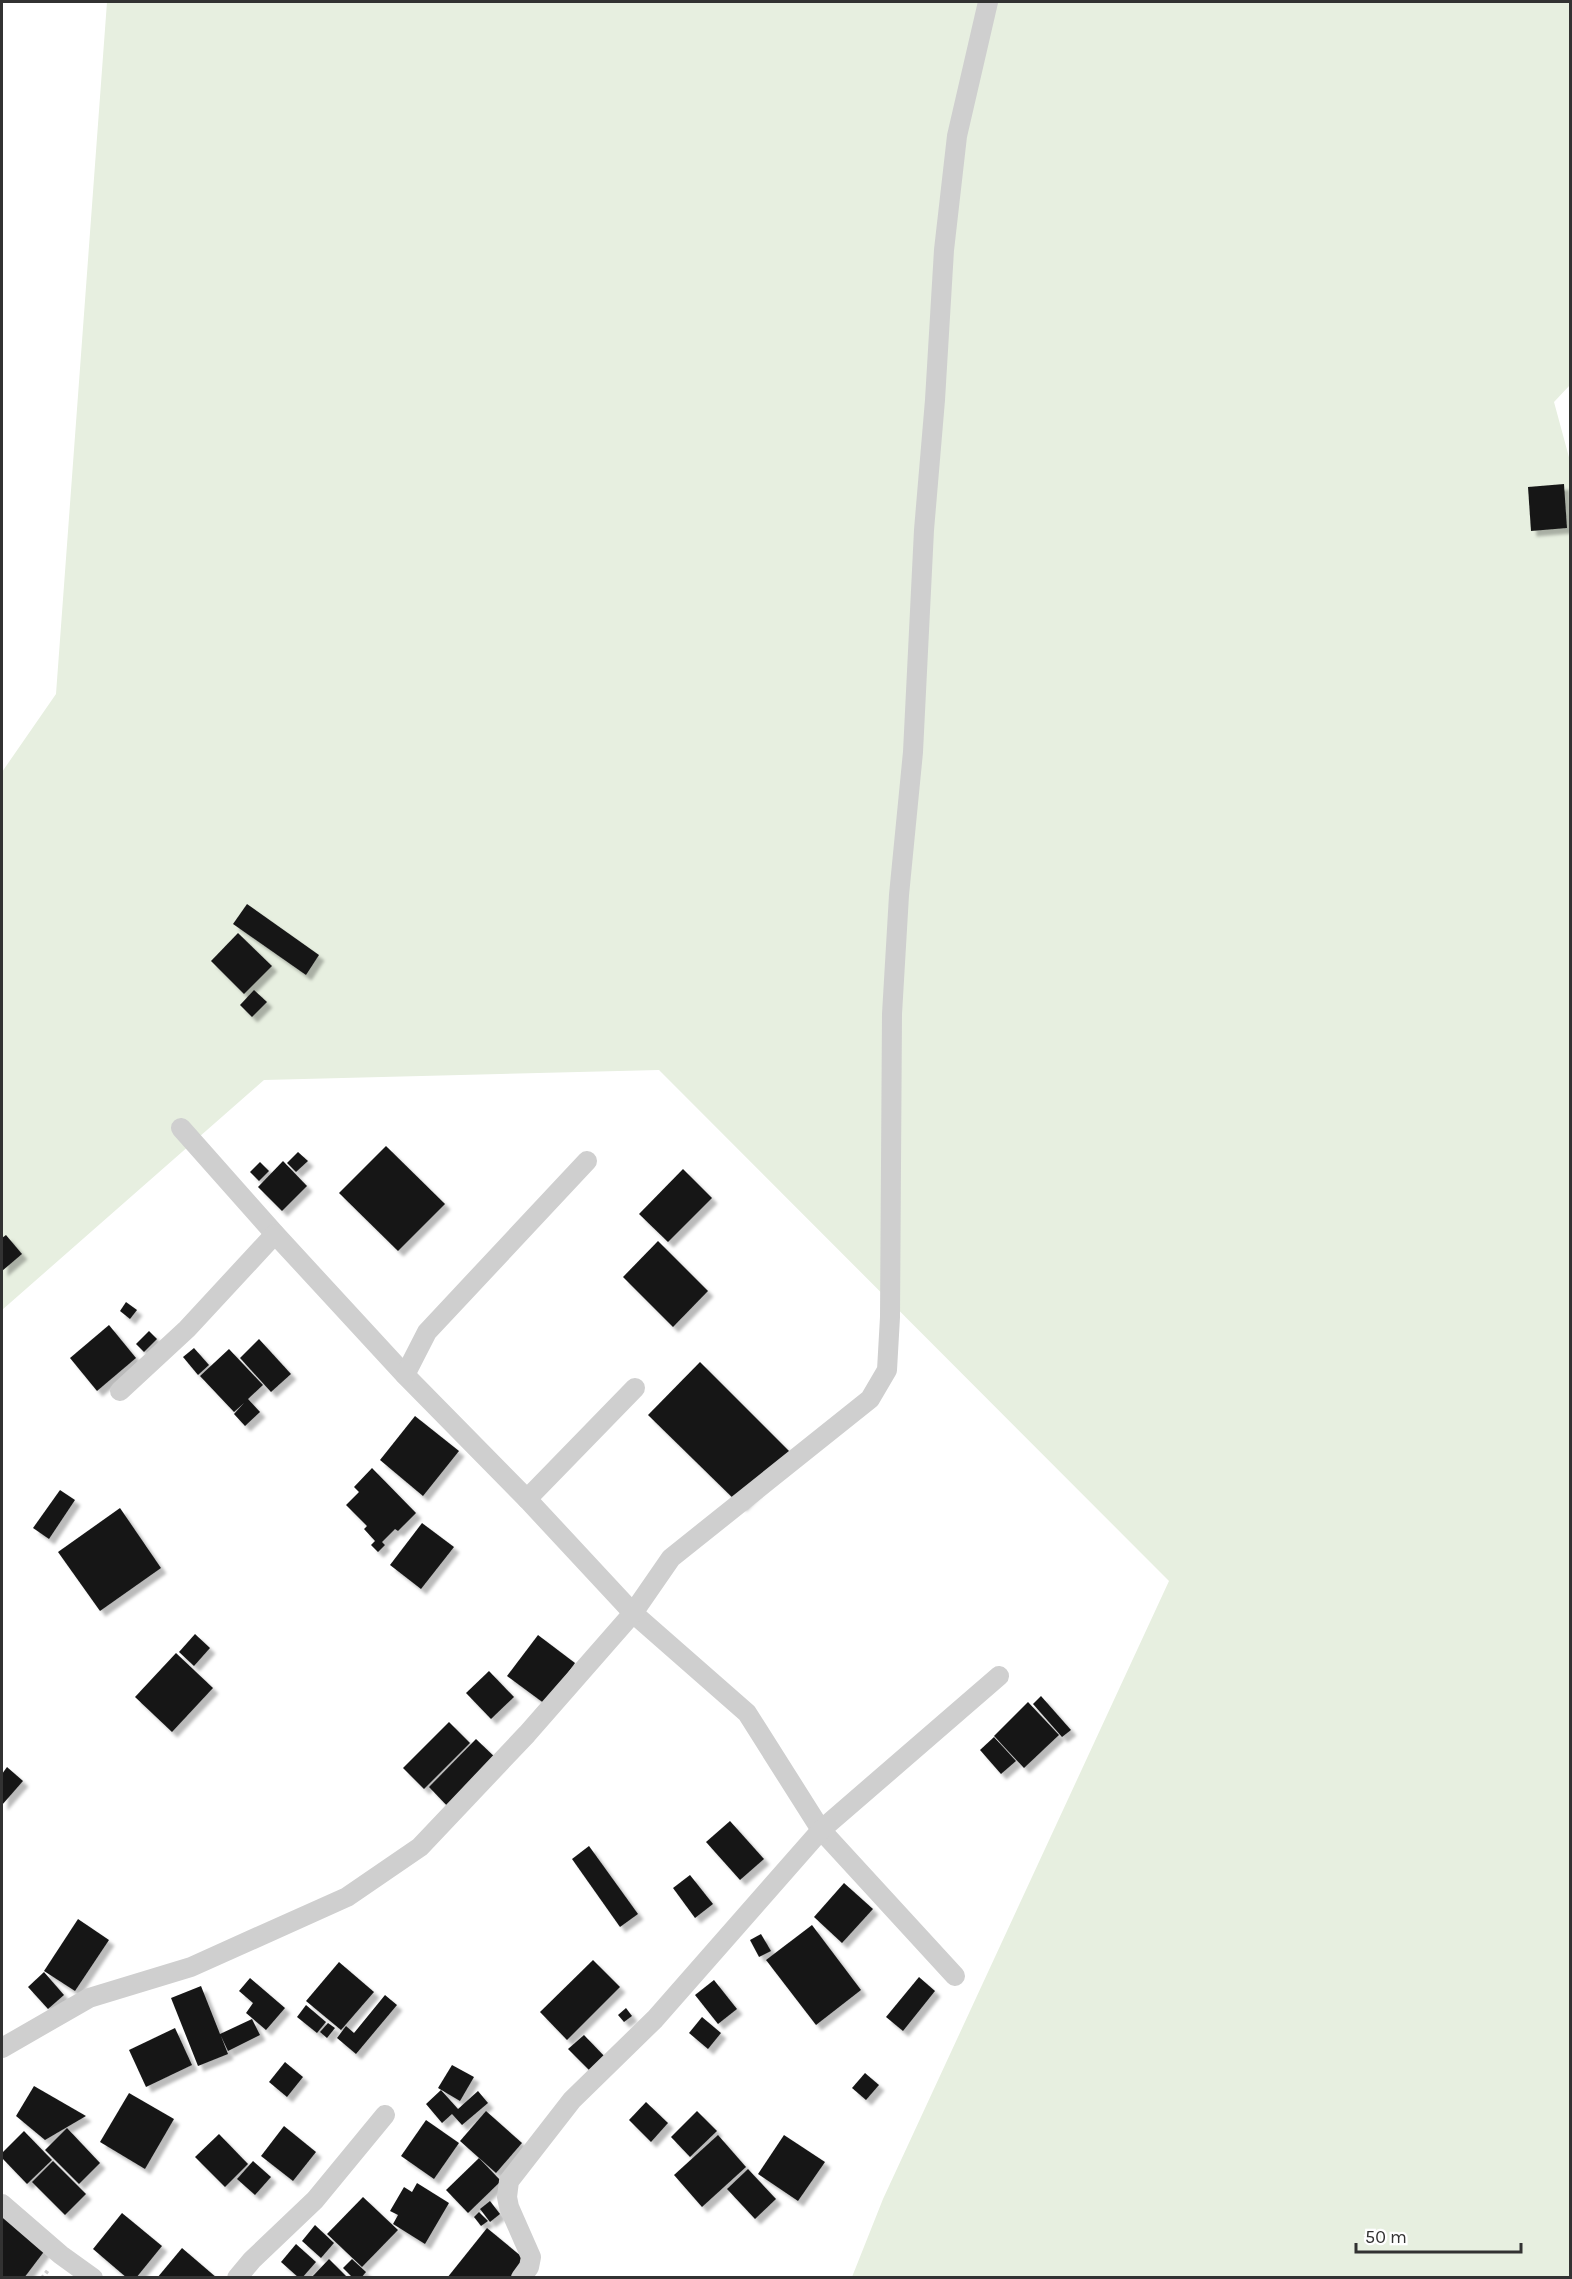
<svg xmlns="http://www.w3.org/2000/svg" width="1572" height="2279" viewBox="0 0 1572 2279" font-family="Karla,sans-serif">
  <style>
    .green { fill: #e7efe0 }
    .building { fill: #191919; filter: url(#shadow) }
    .lines { fill: none; stroke-linecap: round; stroke-linejoin: round }
    .path { stroke: #cfcfcf; stroke-width: 4; stroke-dasharray: 3 3; stroke-linecap: butt }
    .minor { stroke: #cfcfcf; stroke-width: 20 }
  </style>
  <defs>
    <filter id="shadow"><feDropShadow dx="5.5" dy="5.5" stdDeviation="1.5" flood-color="#0004"/></filter>
  </defs>
  <rect width="100%" height="100%" fill="#fff"/>
  <path class="green" d="M107 2H1570V385L1554 402 1570 461V2277H852L883 2199 1169 1581 659 1070 264 1080 2 1310V772L56 694Z"/>
  <g class="building">
    <path d="M1564 484 1567 528 1531 531 1528 487Z"/>
    <path d="M247 904 319 955 306 975 233 924Z"/>
    <path d="M238 933 272 966 244 994 211 961Z"/>
    <path d="M254 990 267 1002 252 1017 240 1005Z"/>
    <path d="M386 1146 445 1204 398 1251 339 1193Z"/>
    <path d="M298 1152 308 1161 296 1172 287 1163Z"/>
    <path d="M283 1161 307 1186 282 1211 258 1187Z"/>
    <path d="M260 1162 269 1171 259 1181 250 1172Z"/>
    <path d="M683 1169 712 1198 668 1242 639 1214Z"/>
    <path d="M6 1235 22 1254 2 1271V1238Z"/>
    <path d="M658 1241 708 1291 673 1327 623 1277Z"/>
    <path d="M126 1302 137 1310 130 1319 120 1311Z"/>
    <path d="M109 1325 136 1358 97 1391 70 1358Z"/>
    <path d="M149 1331 157 1339 144 1352 136 1344Z"/>
    <path d="M259 1339 291 1374 271 1392 240 1358Z"/>
    <path d="M194 1348 209 1365 198 1375 183 1357Z"/>
    <path d="M229 1349 263 1385 248 1399 260 1412 245 1426 234 1414 244 1403 234 1412 200 1376Z"/>
    <path d="M700 1362 792 1454 741 1506 648 1415Z"/>
    <path d="M415 1416 459 1451 423 1496 380 1460Z"/>
    <path d="M372 1468 416 1513 398 1531 395 1529 382 1542 385 1545 378 1552 371 1545 375 1541 364 1529 367 1526 346 1505 359 1492 354 1487Z"/>
    <path d="M60 1490 75 1500 49 1539 33 1528Z"/>
    <path d="M120 1508 161 1568 100 1611 58 1552Z"/>
    <path d="M422 1523 454 1547 421 1589 390 1565Z"/>
    <path d="M195 1634 210 1648 194 1666 179 1652Z"/>
    <path d="M538 1635 575 1663 545 1704 507 1676Z"/>
    <path d="M176 1653 213 1688 172 1732 135 1697Z"/>
    <path d="M489 1671 514 1697 491 1719 466 1693Z"/>
    <path d="M1041 1696 1071 1730 1062 1737 1033 1704Z"/>
    <path d="M1028 1702 1059 1735 1024 1768 994 1736Z"/>
    <path d="M449 1722 470 1743 424 1789 403 1768Z"/>
    <path d="M994 1737 1016 1761 1001 1774 980 1750Z"/>
    <path d="M476 1739 500 1762 452 1811 429 1787Z"/>
    <path d="M7 1767 23 1781 2 1805V1774Z"/>
    <path d="M730 1821 764 1859 740 1880 706 1842Z"/>
    <path d="M589 1846 638 1914 620 1927 572 1859Z"/>
    <path d="M690 1875 713 1904 695 1918 673 1888Z"/>
    <path d="M844 1883 873 1909 842 1943 814 1917Z"/>
    <path d="M78 1919 109 1940 75 1991 44 1971Z"/>
    <path d="M812 1925 861 1990 816 2025 766 1960Z"/>
    <path d="M761 1934 771 1951 759 1957 750 1940Z"/>
    <path d="M593 1960 620 1987 567 2040 540 2012Z"/>
    <path d="M339 1962 374 1992 341 2030 306 2001Z"/>
    <path d="M44 1972 64 1995 48 2009 28 1987Z"/>
    <path d="M919 1977 935 1991 903 2031 886 2017Z"/>
    <path d="M250 1978 285 2008 266 2030 246 2013 253 2003 239 1991Z"/>
    <path d="M714 1980 737 2009 718 2024 695 1995Z"/>
    <path d="M201 1986 220 2034 252 2019 260 2035 228 2051 221 2036 228 2054 198 2066 171 1998Z"/>
    <path d="M385 1995 397 2005 356 2054 337 2038 346 2026 354 2033Z"/>
    <path d="M306 2005 326 2022 317 2033 297 2017Z"/>
    <path d="M626 2008 632 2016 624 2022 618 2015Z"/>
    <path d="M702 2017 721 2033 708 2049 689 2033Z"/>
    <path d="M328 2023 335 2028 327 2038 320 2032Z"/>
    <path d="M175 2028 192 2065 146 2087 129 2050Z"/>
    <path d="M584 2035 608 2060 593 2074 568 2049Z"/>
    <path d="M285 2062 303 2077 287 2097 269 2082Z"/>
    <path d="M452 2065 474 2077 460 2101 438 2088Z"/>
    <path d="M865 2073 879 2085 866 2100 852 2088Z"/>
    <path d="M34 2086 86 2116 45 2140 16 2116Z"/>
    <path d="M441 2090 458 2109 478 2091 488 2103 462 2125 452 2114 442 2123 426 2104Z"/>
    <path d="M129 2093 174 2119 145 2169 100 2142Z"/>
    <path d="M646 2102 668 2123 651 2142 629 2120Z"/>
    <path d="M486 2111 522 2143 496 2173 460 2141Z"/>
    <path d="M697 2111 717 2131 690 2157 671 2137Z"/>
    <path d="M426 2120 459 2143 434 2179 401 2156Z"/>
    <path d="M284 2126 316 2152 293 2181 261 2156Z"/>
    <path d="M67 2128 100 2163 79 2184 45 2150Z"/>
    <path d="M24 2131 52 2160 27 2184 2 2158V2153Z"/>
    <path d="M219 2134 248 2164 225 2187 195 2157Z"/>
    <path d="M718 2135 746 2167 702 2207 674 2175Z"/>
    <path d="M784 2135 825 2162 798 2201 758 2174Z"/>
    <path d="M479 2158 501 2181 468 2213 446 2190Z"/>
    <path d="M53 2161 86 2194 65 2215 32 2182Z"/>
    <path d="M253 2161 271 2177 255 2195 237 2179Z"/>
    <path d="M748 2169 776 2199 755 2219 727 2189Z"/>
    <path d="M417 2183 449 2203 425 2244 393 2224 398 2215 390 2211 404 2187 412 2192Z"/>
    <path d="M363 2197 398 2230 362 2267 327 2234Z"/>
    <path d="M490 2201 500 2214 490 2222 480 2209Z"/>
    <path d="M479 2212 488 2221 481 2226 474 2217Z"/>
    <path d="M122 2213 162 2246 136 2278H127L93 2249Z"/>
    <path d="M2 2214 46 2249 24 2278H2Z"/>
    <path d="M315 2225 334 2243 321 2258 302 2241Z"/>
    <path d="M487 2228 527 2261 514 2278H447Z"/>
    <path d="M296 2244 316 2262 302 2278H299L281 2262Z"/>
    <path d="M182 2248 217 2278H157Z"/>
    <path d="M329 2259 348 2278H311Z"/>
    <path d="M352 2259 366 2272 361 2278H353L343 2268Z"/>
  </g>
  <g class="lines">
    <path class="path" d="M42 2278 49 2269"/>
    <g class="minor">
      <path d="M181 1128 275 1234 405 1375 527 1499 633 1613 747 1713 821 1830 955 1976"/>
      <path d="M405 1375 427 1332 587 1161"/>
      <path d="M120 1391 187 1329 275 1234"/>
      <path d="M527 1499 635 1388"/>
      <path d="M2 2048 89 1998 191 1967 347 1897 420 1847 527 1734 633 1613 671 1558 870 1399 887 1370 890 1317 892 1014 899 895 913 752 924 530 935 400 944 250 957 136 988 2"/>
      <path d="M2 2204 61 2255 93 2278"/>
      <path d="M237 2278 252 2260 315 2200 385 2115"/>
      <path d="M521 2278 529 2267 531 2257 509 2207 507 2197 509 2181 572 2100 655 2019 821 1830 999 1676"/>
    </g>
  </g>
  <rect width="1572" height="2279" fill="none" stroke="#323232" stroke-width="6"/>
  <path d="M1356 2243v9h165v-9" fill="none" stroke="#323232" stroke-width="3"/>
  <text x="1365" y="2243" font-size="18" fill="#323232" stroke="#ffffff" stroke-width="4.5" paint-order="stroke">50 m</text>
</svg>
